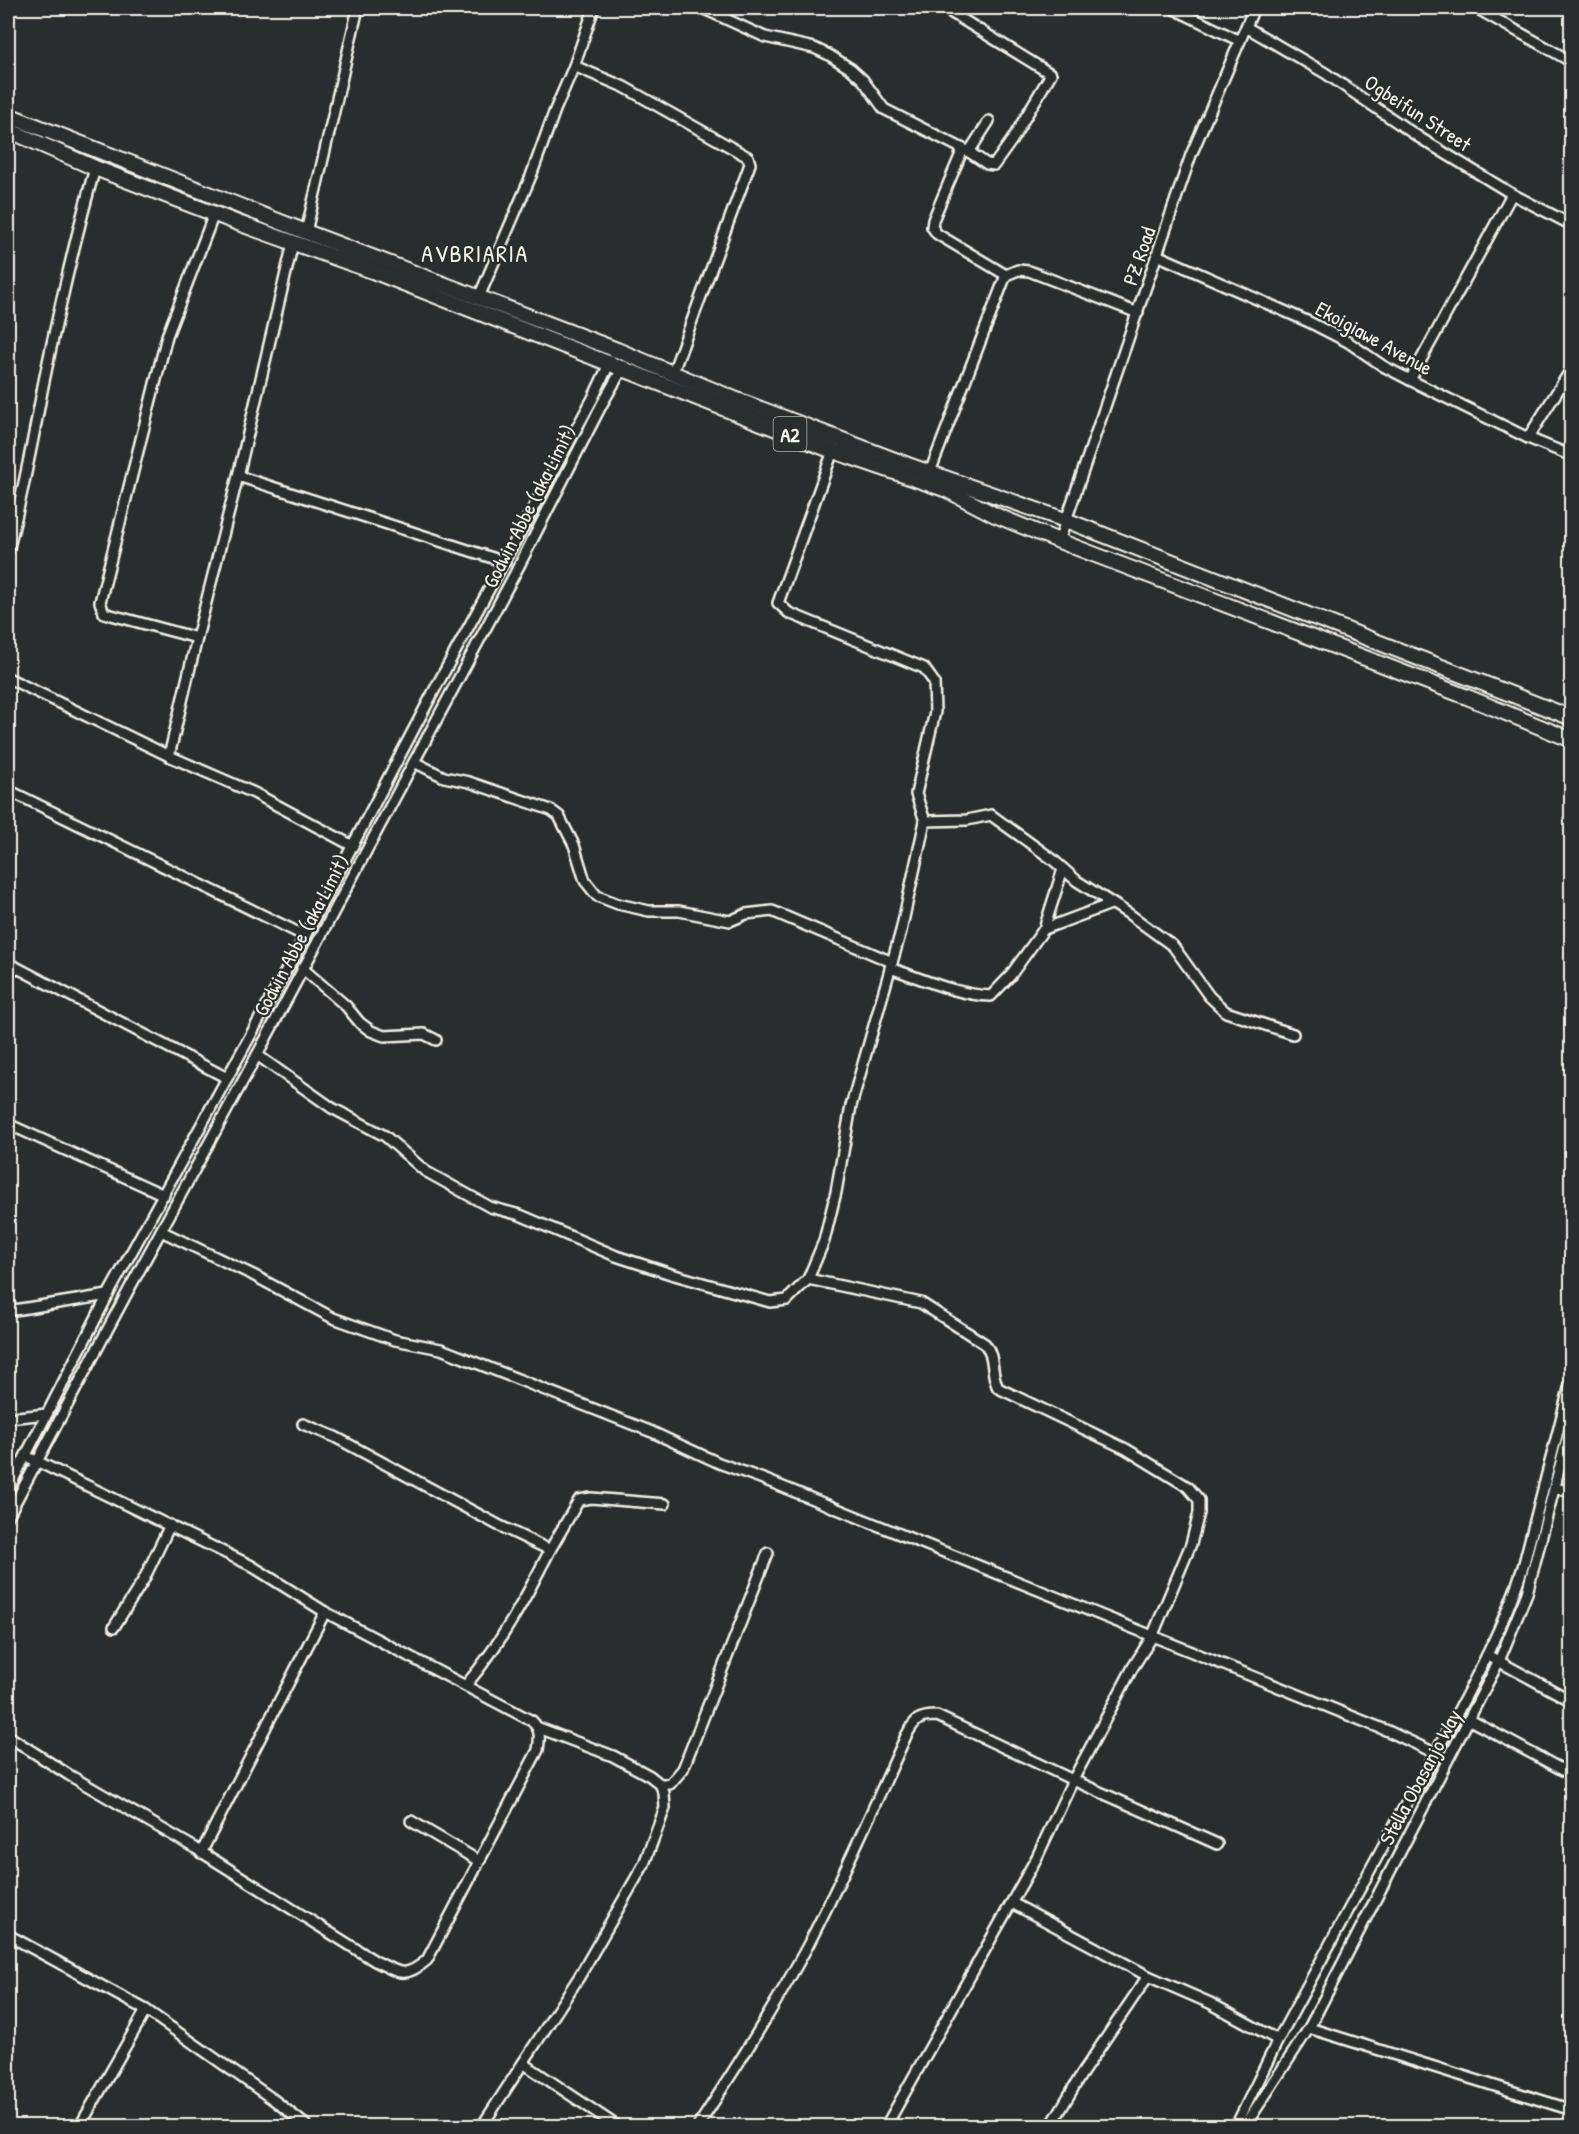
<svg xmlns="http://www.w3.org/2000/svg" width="1579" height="2134" viewBox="0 0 1579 2134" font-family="'Patrick Hand',sans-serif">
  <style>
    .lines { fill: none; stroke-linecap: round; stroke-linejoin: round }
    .minor-casing { stroke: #f4f1e8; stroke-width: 14 }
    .highway-casing { stroke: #f4f1e8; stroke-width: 18 }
    .minor { stroke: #2a2d2e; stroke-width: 9 }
    .highway { stroke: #2a2d2e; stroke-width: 14 }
    .labels { text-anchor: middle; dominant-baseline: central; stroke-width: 4.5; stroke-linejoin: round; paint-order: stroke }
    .shield { fill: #2a2d2e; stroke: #b7b6b0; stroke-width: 1.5 }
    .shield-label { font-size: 20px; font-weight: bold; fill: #f4f1e8 }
    .street-label { font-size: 21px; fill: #f4f1e8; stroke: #2a2d2e }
    .quarter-label { font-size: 24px; letter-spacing: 1.5px; fill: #f4f1e8; stroke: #2a2d2e }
  </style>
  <rect width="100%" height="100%" fill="#2a2d2e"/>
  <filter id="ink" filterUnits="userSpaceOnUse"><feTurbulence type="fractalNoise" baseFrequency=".0167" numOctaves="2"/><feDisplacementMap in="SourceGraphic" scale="12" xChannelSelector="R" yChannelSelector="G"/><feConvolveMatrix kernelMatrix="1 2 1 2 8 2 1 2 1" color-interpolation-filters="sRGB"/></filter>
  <g filter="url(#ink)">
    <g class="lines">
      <defs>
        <g id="minor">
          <path d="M702 8 765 37 814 48 829 55 851 69 863 80 884 109 969 152 987 164 994 165 1012 140 1051 74 947 10"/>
          <path d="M1172 8 1240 41"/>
          <path d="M1476 8 1572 62"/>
          <path d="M1246 27 1325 73 1420 138 1512 194 1572 225"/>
          <path d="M574 66 624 87 748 157 750 164 673 372"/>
          <path d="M963 149 933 220 932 227 937 234 1006 275"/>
          <path d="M969 152 989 121"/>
          <path d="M306 232 358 8"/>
          <path d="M1157 255 1309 322 1348 342 1383 366 1410 380 1528 438 1572 456"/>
          <path d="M479 297 531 176 555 110 574 66 594 8"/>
          <path d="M1410 380 1512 194"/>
          <path d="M1528 438 1572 368"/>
          <path d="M930 472 1006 275 1018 270 1029 271 1138 313"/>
          <path d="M238 476 505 562"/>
          <path d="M1059 541 1191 155 1254 8"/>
          <path d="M8 551C22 496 33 441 43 386 58 313 75 239 95 168"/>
          <path d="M197 638 104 613 100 602 167 336 214 214"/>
          <path d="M8 678 169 756 254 793 353 846"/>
          <path d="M169 756 197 638 238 476 293 243"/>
          <path d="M414 762 444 777 469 782 551 810 559 816 574 845 585 881 597 896 618 904 649 911H679L730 921 746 914 772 911 892 962"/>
          <path d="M8 790 305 936"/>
          <path d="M925 821 967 820 991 815 1052 859 1077 881 1129 914 1173 946 1209 996 1226 1012 1293 1034"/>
          <path d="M1044 929 1111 904"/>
          <path d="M8 963 227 1078"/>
          <path d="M302 968 346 1006 360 1023 371 1031 384 1036 424 1034 436 1040"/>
          <path d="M890 968C923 979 957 995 991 996L1010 976 1044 929 1063 869"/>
          <path d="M257 1055 332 1108 385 1136 425 1171 490 1207 520 1215 616 1256 671 1274 770 1302 787 1300 808 1279 921 1303 985 1344C996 1359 990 1372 998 1388L1126 1449 1188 1487 1199 1500V1513L1191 1544 1152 1637 1133 1667 1073 1780 1037 1857 886 2126"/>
          <path d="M8 1124 164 1195"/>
          <path d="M161 1231 253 1275 333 1318 395 1340 441 1349 652 1432 719 1463 763 1479 1388 1731 1435 1753"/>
          <path d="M808 1279 824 1241 836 1192 851 1106 901 931 925 821 916 794 935 712 934 682 924 668 789 613 778 603 833 451"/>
          <path d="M8 1311 108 1295"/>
          <path d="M8 1418 47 1414"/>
          <path d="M303 1424 335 1437 498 1525 550 1550C526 1597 501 1644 466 1685"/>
          <path d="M1555 1488 1572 1492"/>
          <path d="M8 1490 108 1295 305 936 436 687 593 398 611 360"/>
          <path d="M8 1516 127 1293 257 1055 520 564 602 404 624 366"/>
          <path d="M550 1550 579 1500 591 1498 665 1504"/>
          <path d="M114 1627 144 1579 170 1525"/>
          <path d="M1487 1655 1572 1701"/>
          <path d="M1470 1720 1572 1775"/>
          <path d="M8 1736 69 1775 195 1848 375 1961C399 1973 405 1979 427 1960L538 1750C540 1737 541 1730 532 1721L325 1612 250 1565 26 1456"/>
          <path d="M660 1784H670L683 1769 768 1553"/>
          <path d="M411 1821 479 1861"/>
          <path d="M201 1853 325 1612"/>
          <path d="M1012 1903 1148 1976 1210 2003 1278 2040"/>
          <path d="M8 1935 146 2010 274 2100 307 2126"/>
          <path d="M1309 2028 1572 2110"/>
          <path d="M523 2063 617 2126"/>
          <path d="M80 2126 146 2010"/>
          <path d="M482 2126 579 1977 644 1864 665 1808 664 1793 660 1784 650 1776 613 1756 539 1728"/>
          <path d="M698 2126C736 2068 774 2008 807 1947 843 1878 874 1806 906 1736 915 1719 919 1716 937 1716L1073 1780 1217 1844"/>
          <path d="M1051 2126 1081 2075 1148 1976"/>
          <path d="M1236 2126 1278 2040 1408 1800 1417 1789C1454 1716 1498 1645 1523 1567L1572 1377"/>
          <path d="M1245 2126 1309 2028 1499 1661 1527 1593 1572 1420"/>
        </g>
        <g id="highway">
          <path d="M8 115 306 232 617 350 737 400 908 465 1068 521 1572 718"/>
          <path d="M8 130 95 168 238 223 375 272 833 451 947 490 995 515 1059 541 1467 697 1572 740"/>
        </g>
      </defs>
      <use href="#minor" class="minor-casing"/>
      <use href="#highway" class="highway-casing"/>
      <use href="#minor" class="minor"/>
      <use href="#highway" class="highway"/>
    </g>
  </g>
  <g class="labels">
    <rect class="shield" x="773.5" y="417" width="33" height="34" rx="4.5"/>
    <g class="shield-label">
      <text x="790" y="434">A2</text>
    </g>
    <g class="street-label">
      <text transform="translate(1418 113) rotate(33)">Ogbeifun Street</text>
      <text transform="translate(1139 256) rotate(-71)">PZ Road</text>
      <text transform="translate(1374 338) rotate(29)">Ekoigiawe Avenue</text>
      <text transform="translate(529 506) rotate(-63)">Godwin Abbe (aka Limit)</text>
      <text transform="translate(301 935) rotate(-62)">Godwin Abbe (aka Limit)</text>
      <text transform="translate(1420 1777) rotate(-62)">Stella Obasanjo Way</text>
    </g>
    <g class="quarter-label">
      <text x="475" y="253">AVBRIARIA</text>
    </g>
  </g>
  <rect width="1579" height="2134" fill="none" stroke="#2a2d2e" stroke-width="30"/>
  <rect x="15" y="15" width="1549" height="2104" fill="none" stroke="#f4f1e8" stroke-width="2" filter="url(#ink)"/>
</svg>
